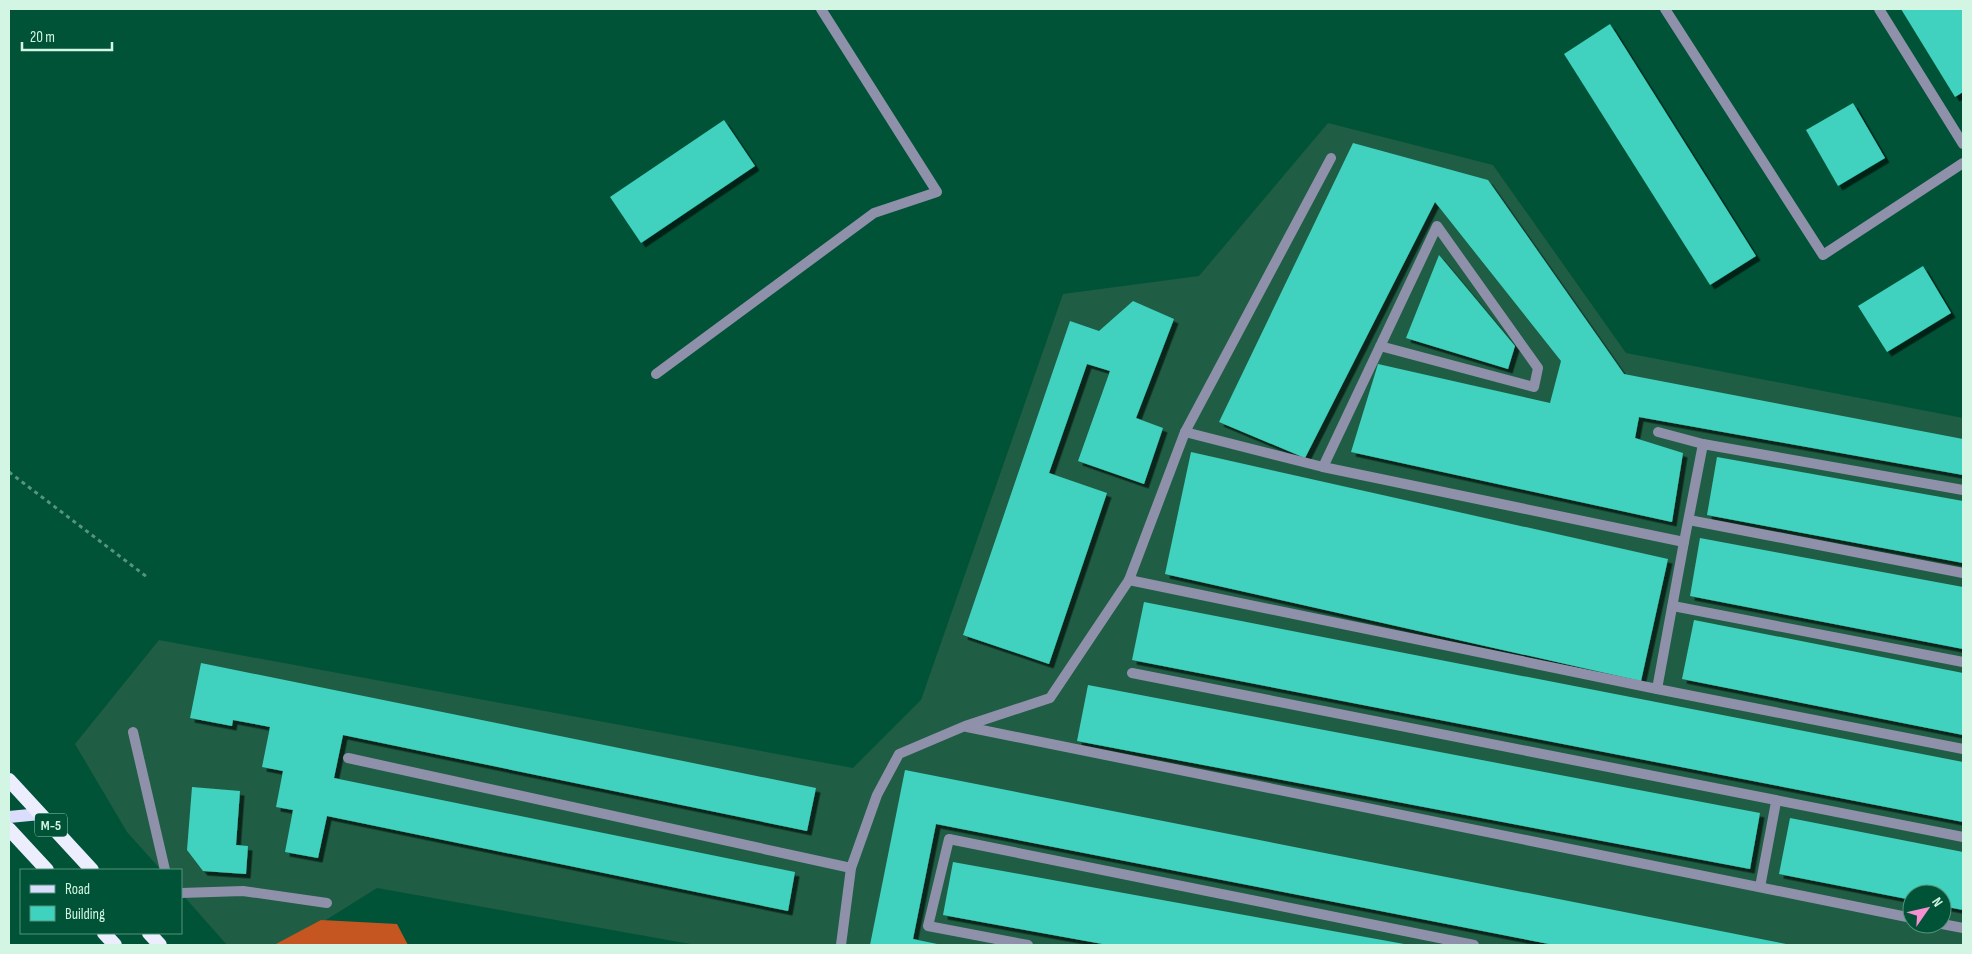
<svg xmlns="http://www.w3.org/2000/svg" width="1972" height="954" viewBox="0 0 1972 954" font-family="'Sofia Sans Condensed',sans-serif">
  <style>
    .built { fill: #1f5d44; fill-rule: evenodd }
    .forest { fill: #c55621 }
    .building { fill: #3fd2bf; filter: url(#shadow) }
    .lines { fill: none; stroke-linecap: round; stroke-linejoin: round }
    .path { stroke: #56957d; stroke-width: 3; stroke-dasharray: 4 4; stroke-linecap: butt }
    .service { stroke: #8f91ab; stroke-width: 10 }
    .primary { stroke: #dbddfd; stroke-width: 12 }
    .trunk { stroke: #eceefe; stroke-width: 14 }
    .labels { text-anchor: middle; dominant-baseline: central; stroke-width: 5; stroke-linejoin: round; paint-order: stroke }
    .shield { fill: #005337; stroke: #94c4af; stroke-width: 1 }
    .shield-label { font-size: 14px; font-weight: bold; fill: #d3f5e3 }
  </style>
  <defs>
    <filter id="shadow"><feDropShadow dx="4.5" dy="4.5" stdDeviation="0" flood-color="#0009"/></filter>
  </defs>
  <rect width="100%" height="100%" fill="#005337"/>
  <path class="built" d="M1328 123 1493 165 1626 353 1963 418V945H696L377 888 286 945H227L181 893V870H161L127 832 75 744 159 640 853 768 921 700 1063 294 1199 276ZM1912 894H1942V924H1912Z"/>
  <path class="forest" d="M321 920 397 924 408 945H274Z"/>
  <g class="building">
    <path d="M1901 9H1963V92L1955 97Z"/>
    <path d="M1610 24 1756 256 1710 285 1564 54Z"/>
    <path d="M1853 103 1885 158 1838 186 1806 130Z"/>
    <path d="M724 120 755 166 641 243 610 197Z"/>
    <path d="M1353 143 1488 180 1624 374 1963 439V475L1639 417 1635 438 1683 453 1672 522 1351 452 1378 364 1550 403 1561 361 1435 202 1305 458 1219 422Z"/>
    <path d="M1439 255 1515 346 1508 369 1406 338Z"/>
    <path d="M1923 266 1951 313 1887 352 1858 306Z"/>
    <path d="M1133 301 1174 319 1136 418 1163 428 1144 484 1078 461 1110 371 1087 364 1049 473 1107 493 1049 664 963 635 1070 321 1099 331Z"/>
    <path d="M1191 452 1668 559 1641 681 1165 574Z"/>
    <path d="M1717 457 1963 501V563L1707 515Z"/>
    <path d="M1700 538 1963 587V649L1690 596Z"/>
    <path d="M1144 602 1963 762V822L1132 660Z"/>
    <path d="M1694 620 1963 673V735L1682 679Z"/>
    <path d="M201 663 816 788 807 831 343 735 334 778 795 872 788 911 327 816 318 858 285 852 293 810 276 807 283 771 262 767 270 727 233 720 232 726 190 718Z"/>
    <path d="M1088 685 1760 813 1750 869 1077 741Z"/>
    <path d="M905 770 1786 944V945H1554L936 824 913 939 942 945H870Z"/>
    <path d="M192 787 240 791 236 845 248 846 246 874 203 871 187 850Z"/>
    <path d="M1790 818 1963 852V910L1942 906V894H1912V900L1779 874Z"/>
    <path d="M953 862 1404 944V945H1108L943 915Z"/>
  </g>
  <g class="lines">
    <path class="path" d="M9 472 147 577"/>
    <g class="service">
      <path d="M1665 9 1823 255 1963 163"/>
      <path d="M1879 9 1963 144"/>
      <path d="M656 374 874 213 937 192 821 9"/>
      <path d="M1185 432 1323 467 1684 542 1657 689"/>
      <path d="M1658 432 1703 444"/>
      <path d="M1323 467 1437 226 1538 368 1534 387 1380 346"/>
      <path d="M1689 520 1963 573"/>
      <path d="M1684 542 1703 444 1963 490"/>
      <path d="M1129 580 1657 689 1963 749"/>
      <path d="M1673 606 1963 662"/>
      <path d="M1132 673 1963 837"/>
      <path d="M967 727 1912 918"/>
      <path d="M133 732 165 870"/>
      <path d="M348 758 851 868"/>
      <path d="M1760 887 1776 802"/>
      <path d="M181 893 243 891 327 903"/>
      <path d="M1942 924 1963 928"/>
      <path d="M841 945 851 868 877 795 899 754 965 726 1050 698 1129 580 1185 432 1331 158"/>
      <path d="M1028 945 928 926 949 839 1474 945"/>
    </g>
    <path class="primary" d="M9 817 40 814"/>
    <g class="trunk">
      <path d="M9 780 92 870"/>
      <path d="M9 829 47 870"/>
      <path d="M104 933 115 945"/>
      <path d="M149 933 160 945"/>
    </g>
  </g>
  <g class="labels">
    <rect class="shield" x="35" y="813.5" width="32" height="23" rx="4"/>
    <g class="shield-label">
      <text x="51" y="825">М-5</text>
    </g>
  </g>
  <rect width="1972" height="954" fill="none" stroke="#d3f5e3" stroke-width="20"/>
  <rect x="20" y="869" width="162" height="65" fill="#005337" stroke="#54947c"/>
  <rect x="30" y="885" width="25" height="8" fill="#dbddfd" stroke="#54947c"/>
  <text x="65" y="894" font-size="15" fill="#d3f5e3">Road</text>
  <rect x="30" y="906" width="25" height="15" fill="#3fd2bf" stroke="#54947c"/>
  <text x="65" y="919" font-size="15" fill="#d3f5e3">Building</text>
  <g transform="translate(1927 909) rotate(56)"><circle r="24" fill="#005337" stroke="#54947c"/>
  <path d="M0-4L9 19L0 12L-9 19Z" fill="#f690d0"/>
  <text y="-8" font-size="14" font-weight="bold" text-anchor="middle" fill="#d3f5e3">N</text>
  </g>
  <path d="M22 42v8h90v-8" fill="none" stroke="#d3f5e3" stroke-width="2.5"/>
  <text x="30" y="42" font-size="15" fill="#d3f5e3" stroke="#005337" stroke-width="4" paint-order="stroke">20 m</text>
</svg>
